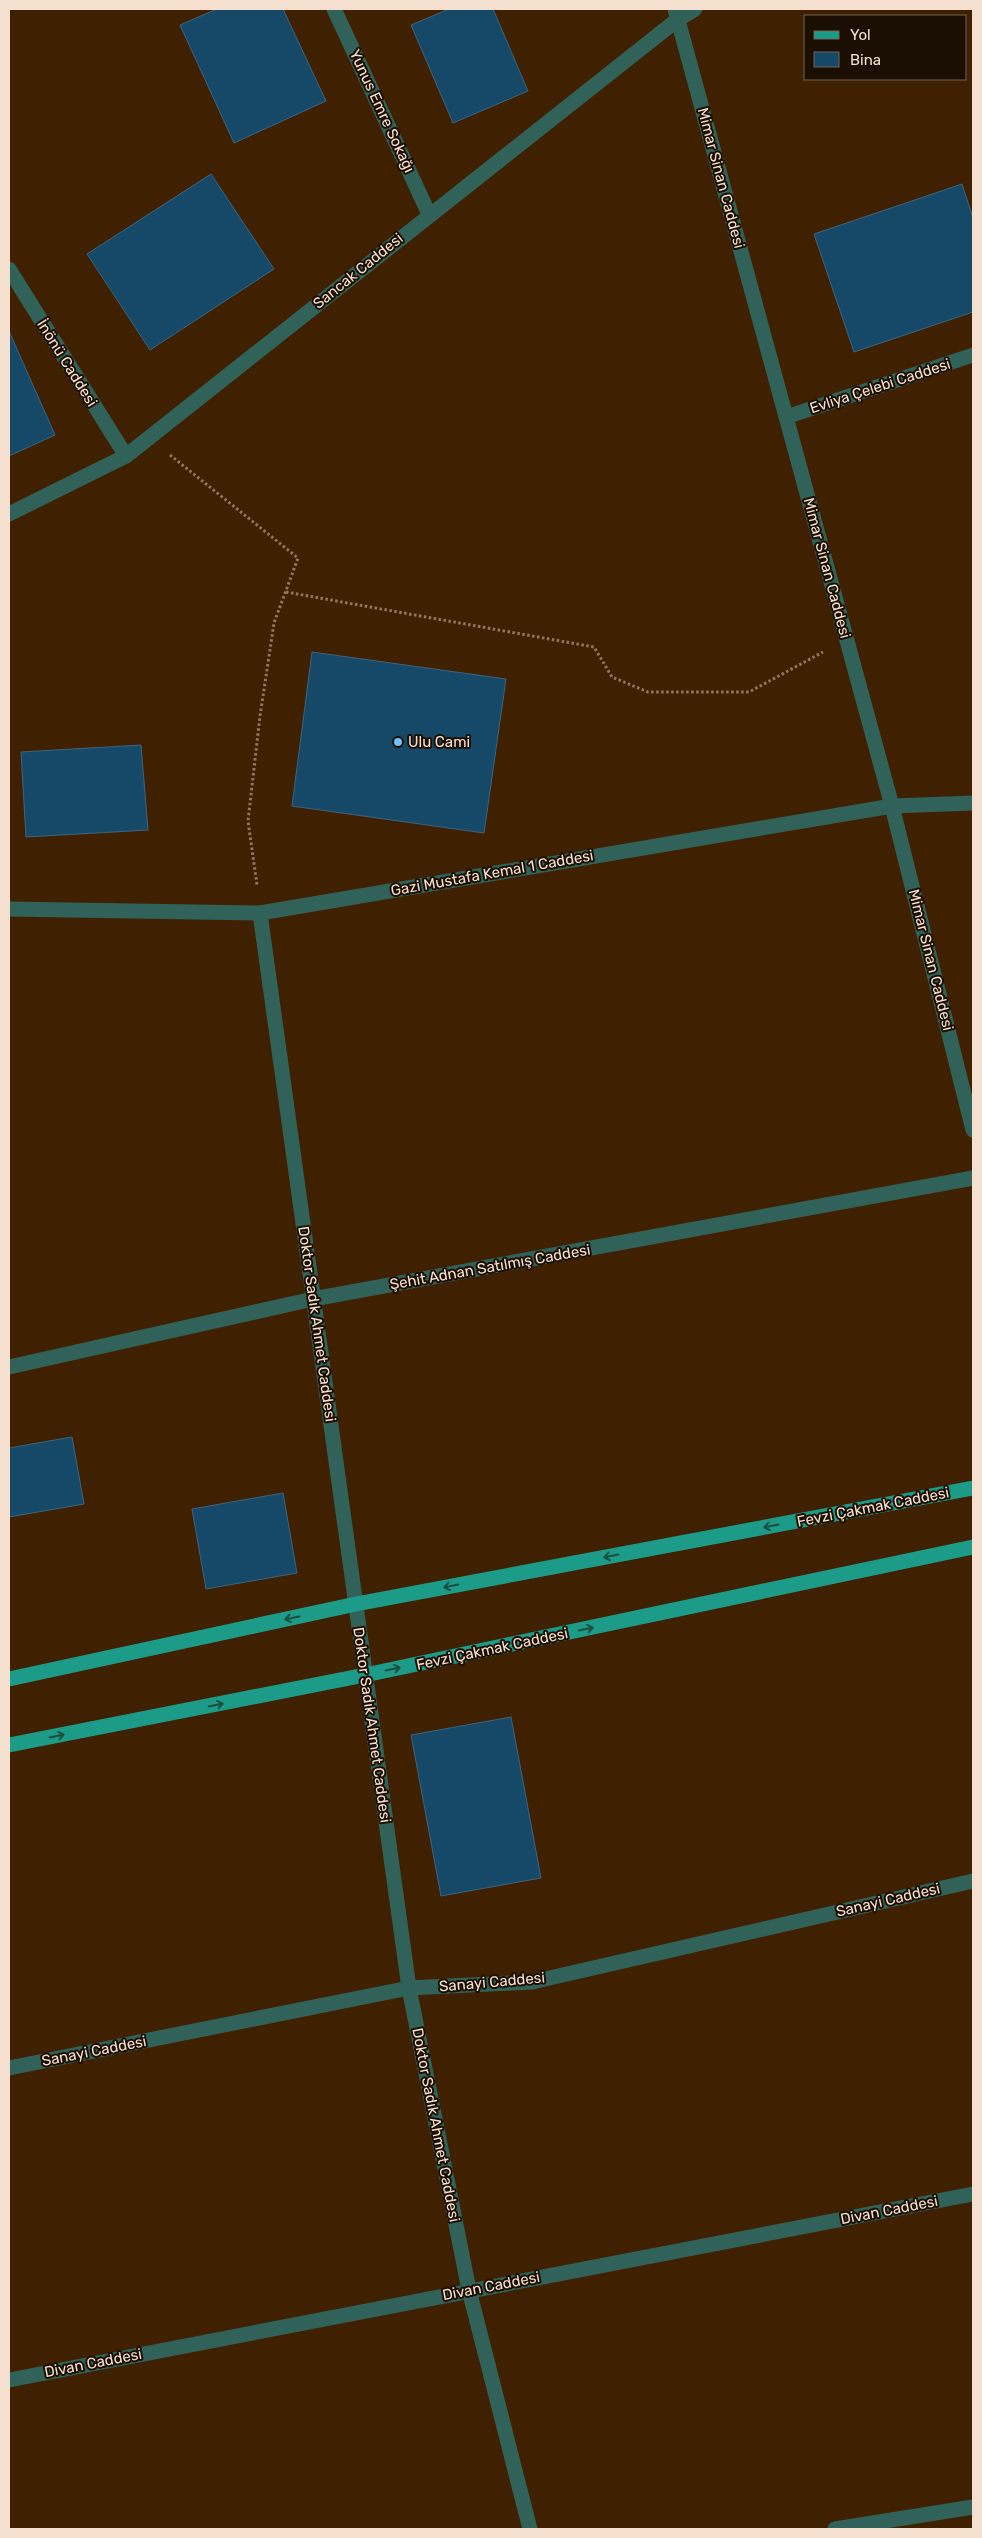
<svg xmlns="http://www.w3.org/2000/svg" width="982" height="2538" viewBox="0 0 982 2538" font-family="Rubik,sans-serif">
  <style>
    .building { fill: #164868; stroke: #3c6581 }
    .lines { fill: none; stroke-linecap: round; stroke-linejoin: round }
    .path { stroke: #92775f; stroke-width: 3; stroke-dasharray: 2.5 2.5; stroke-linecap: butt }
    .minor { stroke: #316259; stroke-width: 15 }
    .major { stroke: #1d9b89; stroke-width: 15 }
    .oneway { stroke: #1c4d3f }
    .poi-dot { fill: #74c0f6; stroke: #1b0e03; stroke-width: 2 }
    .labels { text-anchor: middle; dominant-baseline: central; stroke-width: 4; stroke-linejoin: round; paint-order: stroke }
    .street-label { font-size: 15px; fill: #f5dfcf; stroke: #1b0e03 }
    .poi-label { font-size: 15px; fill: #f5dfcf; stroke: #1b0e03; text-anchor: start }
  </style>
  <rect width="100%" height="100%" fill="#3f2001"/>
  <g class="building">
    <path d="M217 9H283L326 101 234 143 180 25Z"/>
    <path d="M449 9H493L528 91 453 123 411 25Z"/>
    <path d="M211 174 274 269 150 350 87 254Z"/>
    <path d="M962 184 973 218V312L854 352 814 234Z"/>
    <path d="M9 331 55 435 9 456Z"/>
    <path d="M312 652 506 679 484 833 292 806Z"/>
    <path d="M141 745 148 830 26 837 21 752Z"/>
    <path d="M72 1437 84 1504 9 1517V1448Z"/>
    <path d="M283 1493 297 1573 206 1589 192 1509Z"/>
    <path d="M511 1717 541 1878 441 1896 411 1735Z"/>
  </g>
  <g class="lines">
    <g class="path">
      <path d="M170 455 298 558 274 623 260 716 248 821 257 885"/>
      <path d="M286 592 594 647 612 677 648 692H749L823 652"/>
    </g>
    <g class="minor">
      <path d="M334 9 429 214"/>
      <path d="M675 9 892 806 973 1130"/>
      <path d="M9 269 126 456"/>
      <path d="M786 417 973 355"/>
      <path d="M9 514 126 456 677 20 695 9"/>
      <path d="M9 909 260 913 892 806 973 803"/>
      <path d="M260 913 409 1988 469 2290 530 2529"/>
      <path d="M9 1367 313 1299 973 1178"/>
      <path d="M9 2068 409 1988 532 1982 973 1881"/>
      <path d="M9 2380 973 2194"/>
      <path d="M835 2529 973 2507"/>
    </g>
    <g class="major">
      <path d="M9 1679 356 1604 973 1488"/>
      <path d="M9 1745 365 1675 973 1547"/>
    </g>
  </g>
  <defs><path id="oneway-shaft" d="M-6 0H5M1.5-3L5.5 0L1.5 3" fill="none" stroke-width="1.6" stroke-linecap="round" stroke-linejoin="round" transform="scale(1.25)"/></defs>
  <g class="oneway">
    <use href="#oneway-shaft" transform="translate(771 1526) rotate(169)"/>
    <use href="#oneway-shaft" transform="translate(611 1556) rotate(169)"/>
    <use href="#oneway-shaft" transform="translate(451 1586) rotate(169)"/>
    <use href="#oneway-shaft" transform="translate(292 1618) rotate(168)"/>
    <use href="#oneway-shaft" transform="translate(586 1629) rotate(-12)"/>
    <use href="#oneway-shaft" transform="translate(393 1669) rotate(-12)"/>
    <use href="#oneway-shaft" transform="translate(216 1705) rotate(-11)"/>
    <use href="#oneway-shaft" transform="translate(57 1736) rotate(-11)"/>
  </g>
  <circle class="poi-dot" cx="398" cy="742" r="5"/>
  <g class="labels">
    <g class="street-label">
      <text transform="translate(382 111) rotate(65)">Yunus Emre Sokağı</text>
      <text transform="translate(721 178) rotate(75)">Mimar Sinan Caddesi</text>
      <text transform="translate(358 271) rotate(-39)">Sancak Caddesi</text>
      <text transform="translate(67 363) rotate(58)">İnönü Caddesi</text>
      <text transform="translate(880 386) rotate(-18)">Evliya Çelebi Caddesi</text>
      <text transform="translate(827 568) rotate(75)">Mimar Sinan Caddesi</text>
      <text transform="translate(492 873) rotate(-10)">Gazi Mustafa Kemal 1 Caddesi</text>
      <text transform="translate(931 960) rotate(76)">Mimar Sinan Caddesi</text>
      <text transform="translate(490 1267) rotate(-10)">Şehit Adnan Satılmış Caddesi</text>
      <text transform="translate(317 1324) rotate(82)">Doktor Sadık Ahmet Caddesi</text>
      <text transform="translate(873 1507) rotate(-11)">Fevzi Çakmak Caddesi</text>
      <text transform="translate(492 1649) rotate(-12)">Fevzi Çakmak Caddesi</text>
      <text transform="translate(372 1725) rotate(82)">Doktor Sadık Ahmet Caddesi</text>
      <text transform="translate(888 1900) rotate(-13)">Sanayi Caddesi</text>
      <text transform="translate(492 1982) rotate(-5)">Sanayi Caddesi</text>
      <text transform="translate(94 2051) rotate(-11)">Sanayi Caddesi</text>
      <text transform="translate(436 2125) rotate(79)">Doktor Sadık Ahmet Caddesi</text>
      <text transform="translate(889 2210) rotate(-11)">Divan Caddesi</text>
      <text transform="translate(491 2286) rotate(-11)">Divan Caddesi</text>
      <text transform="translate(93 2363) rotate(-11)">Divan Caddesi</text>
    </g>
    <g class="poi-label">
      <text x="408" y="742">Ulu Cami</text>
    </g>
  </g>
  <rect width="982" height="2538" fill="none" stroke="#f5dfcf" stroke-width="20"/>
  <rect x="804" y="15" width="162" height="65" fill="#1b0e03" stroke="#726255"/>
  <rect x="814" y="31" width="25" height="8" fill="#1d9b89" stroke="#726255"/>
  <text x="850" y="40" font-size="15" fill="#f5dfcf">Yol</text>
  <rect x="814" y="52" width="25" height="15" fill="#164868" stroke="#726255"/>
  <text x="850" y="65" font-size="15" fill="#f5dfcf">Bina</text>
</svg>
